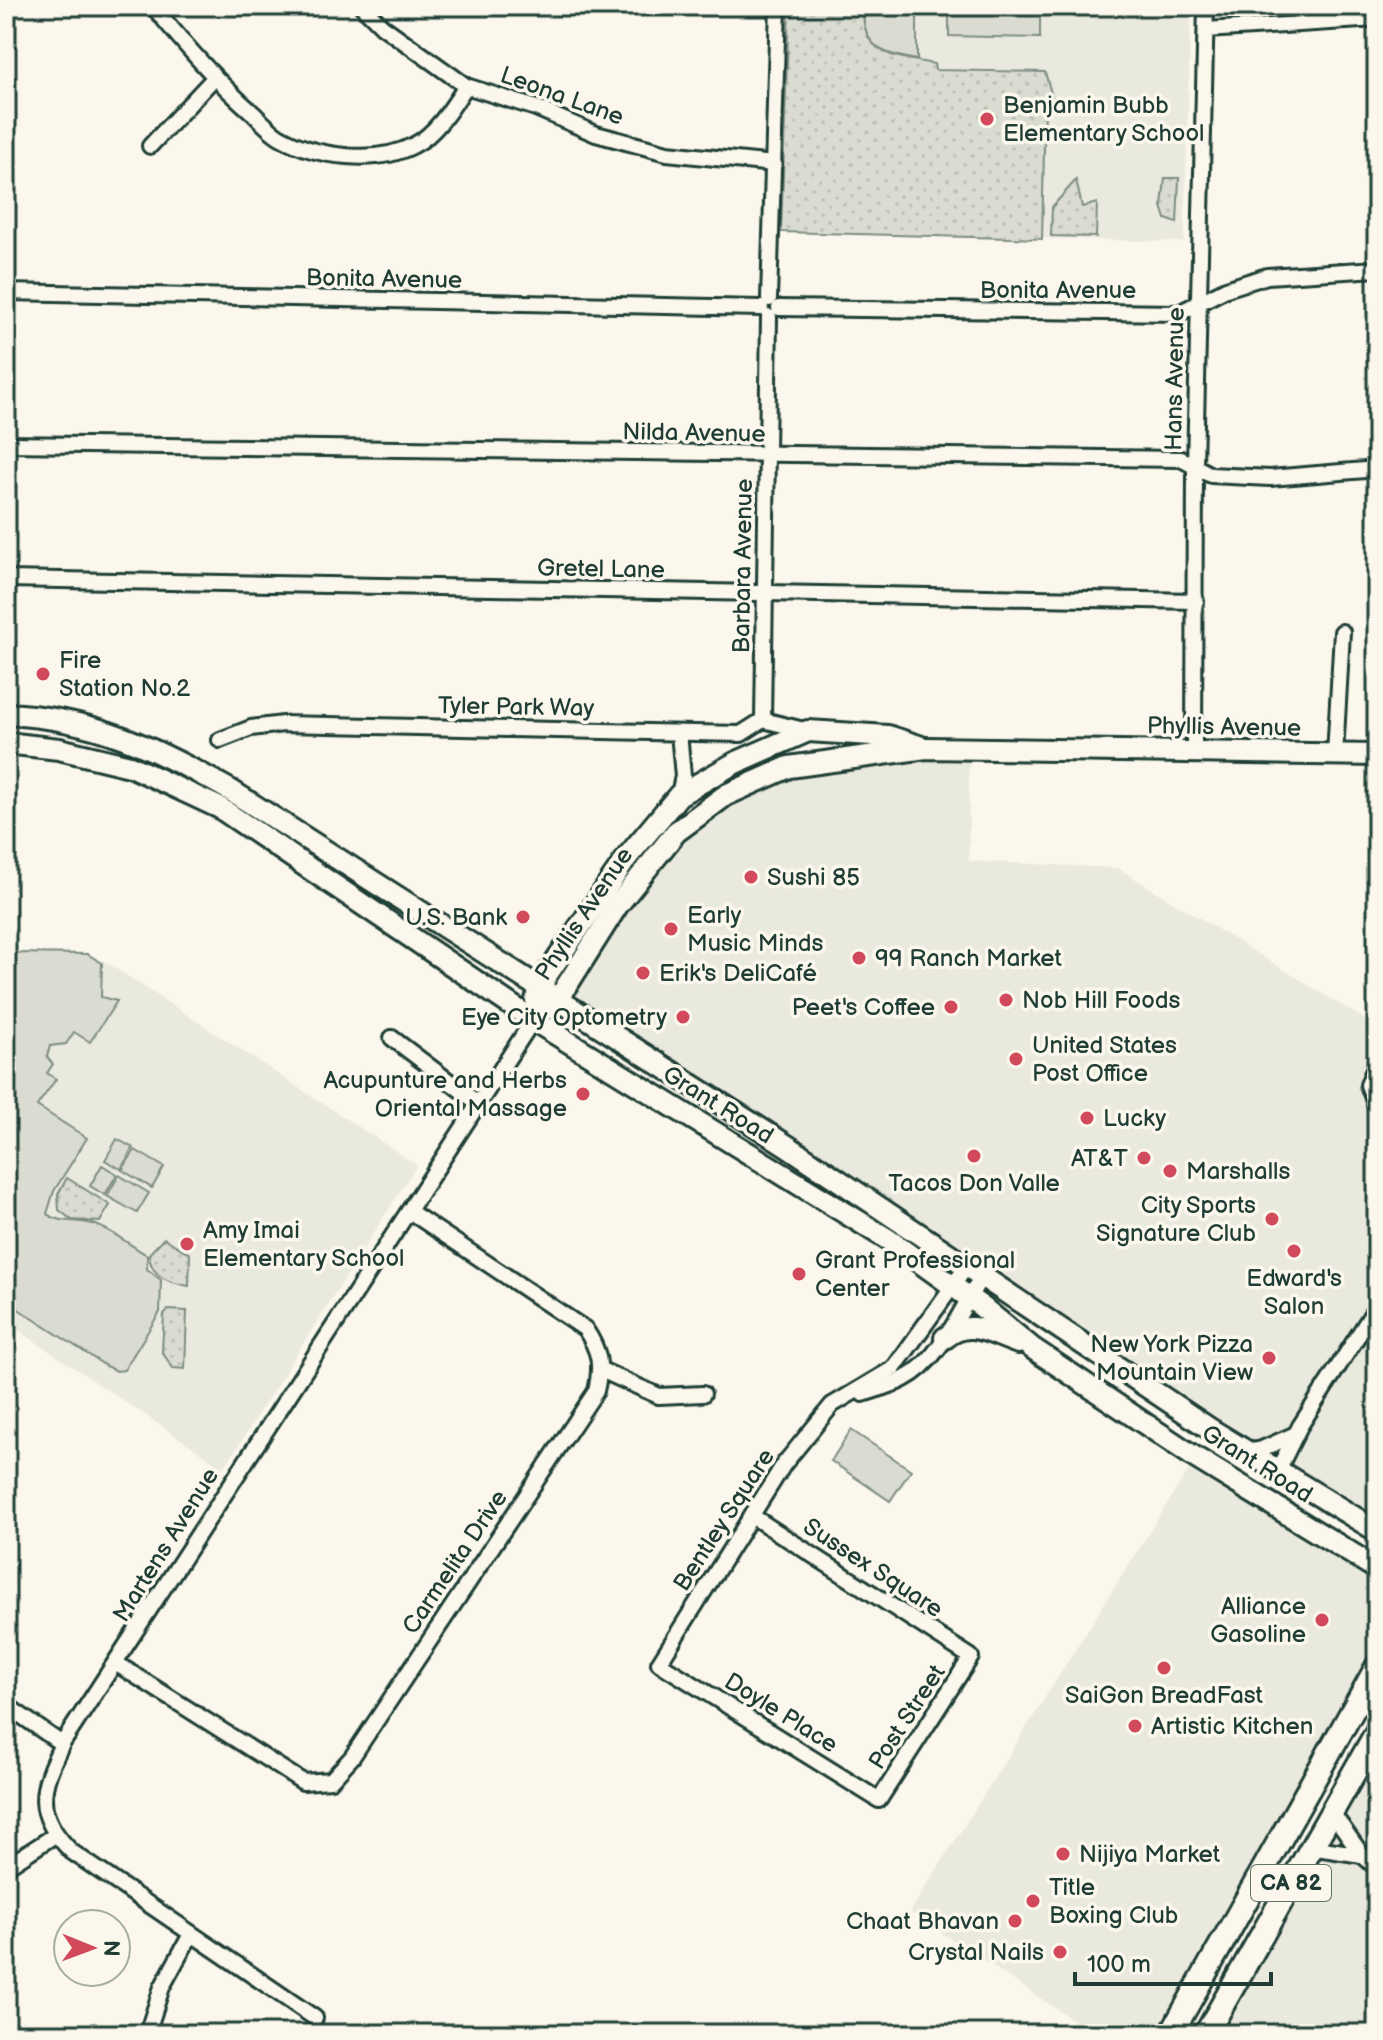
<svg xmlns="http://www.w3.org/2000/svg" width="1383" height="2040" viewBox="0 0 1383 2040" font-family="'Balsamiq Sans',sans-serif">
  <style>
    .built { fill: #eae9de }
    .grass { fill: #dbdcd1; stroke: #7d8c82; stroke-width: 2 }
    .park { fill: url(#park-dots); stroke: #7d8c82; stroke-width: 2 }
    .lines { fill: none; stroke-linecap: round; stroke-linejoin: round }
    .street-casing { stroke: #1f3d34; stroke-width: 20 }
    .secondary-casing { stroke: #1f3d34; stroke-width: 26 }
    .primary-casing { stroke: #1f3d34; stroke-width: 28 }
    .street { stroke: #fbf7ec; stroke-width: 14 }
    .secondary { stroke: #fbf7ec; stroke-width: 20 }
    .primary { stroke: #fbf7ec; stroke-width: 22 }
    .poi-dot { fill: #d1495b; stroke: #fbf7ec; stroke-width: 3 }
    .labels { text-anchor: middle; dominant-baseline: central; stroke-width: 7; stroke-linejoin: round; paint-order: stroke }
    .shield { fill: #fbf7ec; stroke: #61756b; stroke-width: 2 }
    .shield-label { font-size: 22px; font-weight: bold; fill: #1f3d34 }
    .street-label { font-size: 24px; fill: #1f3d34; stroke: #fbf7ec }
    .poi-label { font-size: 24px; fill: #1f3d34; stroke: #fbf7ec; text-anchor: start }
  </style>
  <defs>
    <pattern id="park-dots" width="8" height="8" patternUnits="userSpaceOnUse" patternTransform="scale(2)"><rect width="8" height="8" fill="#dbdcd1"/><path d="M2 2h.1M6 6h.1" fill="none" stroke="#bcbeb4" stroke-width="1.8" stroke-linecap="round"/></pattern>
  </defs>
  <rect width="100%" height="100%" fill="#fbf7ec"/>
  <filter id="ink" filterUnits="userSpaceOnUse"><feTurbulence type="fractalNoise" baseFrequency=".0125" numOctaves="2"/><feDisplacementMap in="SourceGraphic" scale="16" xChannelSelector="R" yChannelSelector="G"/><feConvolveMatrix kernelMatrix="1 2 1 2 8 2 1 2 1" color-interpolation-filters="sRGB"/></filter>
  <g filter="url(#ink)">
    <g class="built">
      <path d="M789 6H1191L1184 242 782 232Z"/>
      <path d="M969 749V861L1118 868 1377 1027V1062L1368 1085 1377 1108V1531L1278 1470 1295 1435 1247 1452 583 1016 574 972 650 863 761 778Z"/>
      <path d="M6 951 87 953 106 962 417 1165 224 1468 6 1322Z"/>
      <path d="M1196 1458 1377 1569V1667L1171 2034H1094L910 1912Z"/>
      <path d="M1377 1732V2034H1206Z"/>
    </g>
    <g class="grass">
      <path d="M863 6H917V60C880 53 862 48 863 6Z"/>
      <path d="M949 11 1040 13V38L949 36Z"/>
      <path d="M6 953 87 954 102 963 101 997 117 1001 90 1042 74 1032 66 1044 50 1046 47 1057 53 1064 47 1073 56 1079 37 1106 87 1138 54 1191 47 1214C60 1224 79 1219 96 1225 113 1231 131 1246 147 1255V1269L161 1280 160 1312 124 1370 117 1371 106 1366 6 1301Z"/>
      <path d="M117 1139 133 1148 121 1169 105 1160Z"/>
      <path d="M135 1150 164 1167 152 1188 122 1170Z"/>
      <path d="M102 1165 117 1174 105 1195 90 1186Z"/>
      <path d="M119 1175 149 1193 137 1213 107 1196Z"/>
      <path d="M851 1430 911 1470 890 1501 831 1461Z"/>
    </g>
    <g class="park">
      <path d="M789 6H863C861 57 894 56 934 64L935 70 1045 72 1055 107 1045 108 1042 239 781 232Z"/>
      <path d="M1165 178H1179L1177 223 1166 219 1162 206Z"/>
      <path d="M1076 180 1082 207 1097 203 1096 237 1051 236 1052 207Z"/>
      <path d="M67 1178 110 1205 100 1222 72 1220 59 1210 58 1194Z"/>
      <path d="M164 1238 190 1254 189 1286C170 1283 150 1277 149 1254Z"/>
      <path d="M168 1310 187 1311 185 1369 173 1368 162 1352 164 1314Z"/>
    </g>
    <g class="lines">
      <defs>
        <g id="street">
          <path d="M153 6C185 45 216 81 254 114 262 122 272 133 282 138 317 157 377 165 414 145 436 134 453 106 466 86"/>
          <path d="M362 6 382 26 466 86 536 108 596 134 667 153 774 164"/>
          <path d="M1206 30 1377 19"/>
          <path d="M150 146 213 79"/>
          <path d="M6 292 761 308"/>
          <path d="M769 299 778 6"/>
          <path d="M779 308 1179 313 1226 289 1267 276 1377 269"/>
          <path d="M6 444 1181 459 1211 475 1270 478 1377 469"/>
          <path d="M6 579 1196 601"/>
          <path d="M763 720 769 317"/>
          <path d="M763 720 808 731"/>
          <path d="M679 733 683 776 679 795"/>
          <path d="M220 740 251 728 283 724 741 734 763 720"/>
          <path d="M1194 752 1195 465 1206 6"/>
          <path d="M1335 755 1342 632"/>
          <path d="M392 1038 479 1104"/>
          <path d="M1377 1062 1368 1085 1377 1108"/>
          <path d="M601 1370 659 1396 703 1394"/>
          <path d="M863 1394C876 1389 892 1386 904 1379 941 1360 960 1310 982 1276"/>
          <path d="M1247 1452 1262 1449 1296 1434"/>
          <path d="M1278 1470 1300 1426 1377 1306"/>
          <path d="M752 1516 971 1657 879 1800 659 1663 784 1464 832 1405 894 1368 967 1266"/>
          <path d="M117 1664 303 1782 331 1780 352 1757 596 1391C602 1365 600 1351 585 1329L409 1211"/>
          <path d="M6 1705 62 1744"/>
          <path d="M1331 1811 1362 1855 1377 1868"/>
          <path d="M1310 1847 1362 1855"/>
          <path d="M6 1867 55 1835"/>
          <path d="M315 2018 72 1852C33 1814 40 1789 62 1744L533 1020"/>
          <path d="M147 2034 162 1987 191 1934"/>
        </g>
        <g id="secondary">
          <path d="M6 714C95 718 155 748 230 790L789 1147 1210 1429 1377 1531"/>
          <path d="M6 743 59 749 130 766 220 808 533 1020 889 1240 982 1307 1032 1348 1196 1458 1377 1569"/>
          <path d="M536 1000 546 976 628 856 679 795 735 763 808 731 888 736 919 746"/>
          <path d="M547 1009 557 1001 617 906 676 832 726 795 789 767 926 748 1377 755"/>
          <path d="M945 1338C969 1317 991 1334 1018 1343"/>
        </g>
        <g id="primary">
          <path d="M1171 2034 1377 1667"/>
          <path d="M1206 2034 1377 1732"/>
        </g>
      </defs>
      <use href="#street" class="street-casing"/>
      <use href="#secondary" class="secondary-casing"/>
      <use href="#primary" class="primary-casing"/>
      <use href="#street" class="street"/>
      <use href="#secondary" class="secondary"/>
      <use href="#primary" class="primary"/>
    </g>
  </g>
  <g class="poi-dot">
    <circle cx="987" cy="119" r="8"/>
    <circle cx="43" cy="674" r="8"/>
    <circle cx="751" cy="877" r="8"/>
    <circle cx="523" cy="917" r="8"/>
    <circle cx="671" cy="929" r="8"/>
    <circle cx="859" cy="958" r="8"/>
    <circle cx="643" cy="973" r="8"/>
    <circle cx="1006" cy="1000" r="8"/>
    <circle cx="951" cy="1007" r="8"/>
    <circle cx="683" cy="1017" r="8"/>
    <circle cx="1016" cy="1059" r="8"/>
    <circle cx="583" cy="1094" r="8"/>
    <circle cx="1087" cy="1118" r="8"/>
    <circle cx="974" cy="1156" r="8"/>
    <circle cx="1144" cy="1158" r="8"/>
    <circle cx="1170" cy="1171" r="8"/>
    <circle cx="1272" cy="1219" r="8"/>
    <circle cx="187" cy="1244" r="8"/>
    <circle cx="1294" cy="1251" r="8"/>
    <circle cx="799" cy="1274" r="8"/>
    <circle cx="1269" cy="1358" r="8"/>
    <circle cx="1322" cy="1620" r="8"/>
    <circle cx="1164" cy="1668" r="8"/>
    <circle cx="1135" cy="1726" r="8"/>
    <circle cx="1063" cy="1854" r="8"/>
    <circle cx="1033" cy="1901" r="8"/>
    <circle cx="1015" cy="1921" r="8"/>
    <circle cx="1060" cy="1952" r="8"/>
  </g>
  <g class="labels">
    <rect class="shield" x="1251" y="1865" width="80" height="36" rx="6"/>
    <g class="shield-label">
      <text x="1291" y="1883">CA 82</text>
    </g>
    <g class="street-label">
      <text transform="translate(562 96) rotate(20)">Leona Lane</text>
      <text transform="translate(384 279) rotate(1)">Bonita Avenue</text>
      <text x="1058" y="290">Bonita Avenue</text>
      <text transform="translate(1175 379) rotate(-89)">Hans Avenue</text>
      <text transform="translate(694 433) rotate(1)">Nilda Avenue</text>
      <text transform="translate(743 566) rotate(-89)">Barbara Avenue</text>
      <text transform="translate(601 569) rotate(1)">Gretel Lane</text>
      <text transform="translate(516 707) rotate(1)">Tyler Park Way</text>
      <text transform="translate(1224 727) rotate(1)">Phyllis Avenue</text>
      <text transform="translate(584 914) rotate(-56)">Phyllis Avenue</text>
      <text transform="translate(718 1105) rotate(32)">Grant Road</text>
      <text transform="translate(1257 1464) rotate(32)">Grant Road</text>
      <text transform="translate(724 1520) rotate(-57)">Bentley Square</text>
      <text transform="translate(166 1545) rotate(-58)">Martens Avenue</text>
      <text transform="translate(455 1562) rotate(-56)">Carmelita Drive</text>
      <text transform="translate(873 1568) rotate(33)">Sussex Square</text>
      <text transform="translate(781 1713) rotate(32)">Doyle Place</text>
      <text transform="translate(907 1717) rotate(-57)">Post Street</text>
    </g>
    <g class="poi-label">
      <text x="1003" y="105">Benjamin Bubb<tspan x="1003" dy="28">Elementary School</tspan></text>
      <text x="59" y="660">Fire<tspan x="59" dy="28">Station No.2</tspan></text>
      <text x="767" y="877">Sushi 85</text>
      <text x="687" y="915">Early<tspan x="687" dy="28">Music Minds</tspan></text>
      <text x="507" y="917" text-anchor="end">U.S. Bank</text>
      <text x="875" y="958">99 Ranch Market</text>
      <text x="659" y="973">Erik's DeliCafé</text>
      <text x="1022" y="1000">Nob Hill Foods</text>
      <text x="935" y="1007" text-anchor="end">Peet's Coffee</text>
      <text x="667" y="1017" text-anchor="end">Eye City Optometry</text>
      <text x="1032" y="1045">United States<tspan x="1032" dy="28">Post Office</tspan></text>
      <text x="567" y="1080" text-anchor="end">Acupunture and Herbs<tspan x="567" dy="28">Oriental Massage</tspan></text>
      <text x="1103" y="1118">Lucky</text>
      <text x="1128" y="1158" text-anchor="end">AT&amp;T</text>
      <text x="1186" y="1171">Marshalls</text>
      <text x="974" y="1183" text-anchor="middle">Tacos Don Valle</text>
      <text x="1256" y="1205" text-anchor="end">City Sports<tspan x="1256" dy="28">Signature Club</tspan></text>
      <text x="203" y="1230">Amy Imai<tspan x="203" dy="28">Elementary School</tspan></text>
      <text x="815" y="1260">Grant Professional<tspan x="815" dy="28">Center</tspan></text>
      <text x="1294" y="1278" text-anchor="middle">Edward's<tspan x="1294" dy="28">Salon</tspan></text>
      <text x="1253" y="1344" text-anchor="end">New York Pizza<tspan x="1253" dy="28">Mountain View</tspan></text>
      <text x="1306" y="1606" text-anchor="end">Alliance<tspan x="1306" dy="28">Gasoline</tspan></text>
      <text x="1164" y="1695" text-anchor="middle">SaiGon BreadFast</text>
      <text x="1151" y="1726">Artistic Kitchen</text>
      <text x="1079" y="1854">Nijiya Market</text>
      <text x="1049" y="1887">Title<tspan x="1049" dy="28">Boxing Club</tspan></text>
      <text x="999" y="1921" text-anchor="end">Chaat Bhavan</text>
      <text x="1044" y="1952" text-anchor="end">Crystal Nails</text>
    </g>
  </g>
  <rect width="1383" height="2040" fill="none" stroke="#fbf7ec" stroke-width="32"/>
  <rect x="16" y="16" width="1351" height="2008" fill="none" stroke="#1f3d34" stroke-width="3" filter="url(#ink)"/>
  <g transform="translate(92 1948) rotate(91)"><circle r="38" fill="#fbf7ec" stroke="#a3ada2" stroke-width="2"/>
  <path d="M0-6L14 30L0 20L-14 30Z" fill="#d1495b"/>
  <text y="-12" font-size="22" font-weight="bold" text-anchor="middle" fill="#1f3d34">N</text>
  </g>
  <path d="M1075 1972v12h196v-12" fill="none" stroke="#1f3d34" stroke-width="4"/>
  <text x="1087" y="1972" font-size="24" fill="#1f3d34" stroke="#fbf7ec" stroke-width="6" paint-order="stroke">100 m</text>
</svg>
